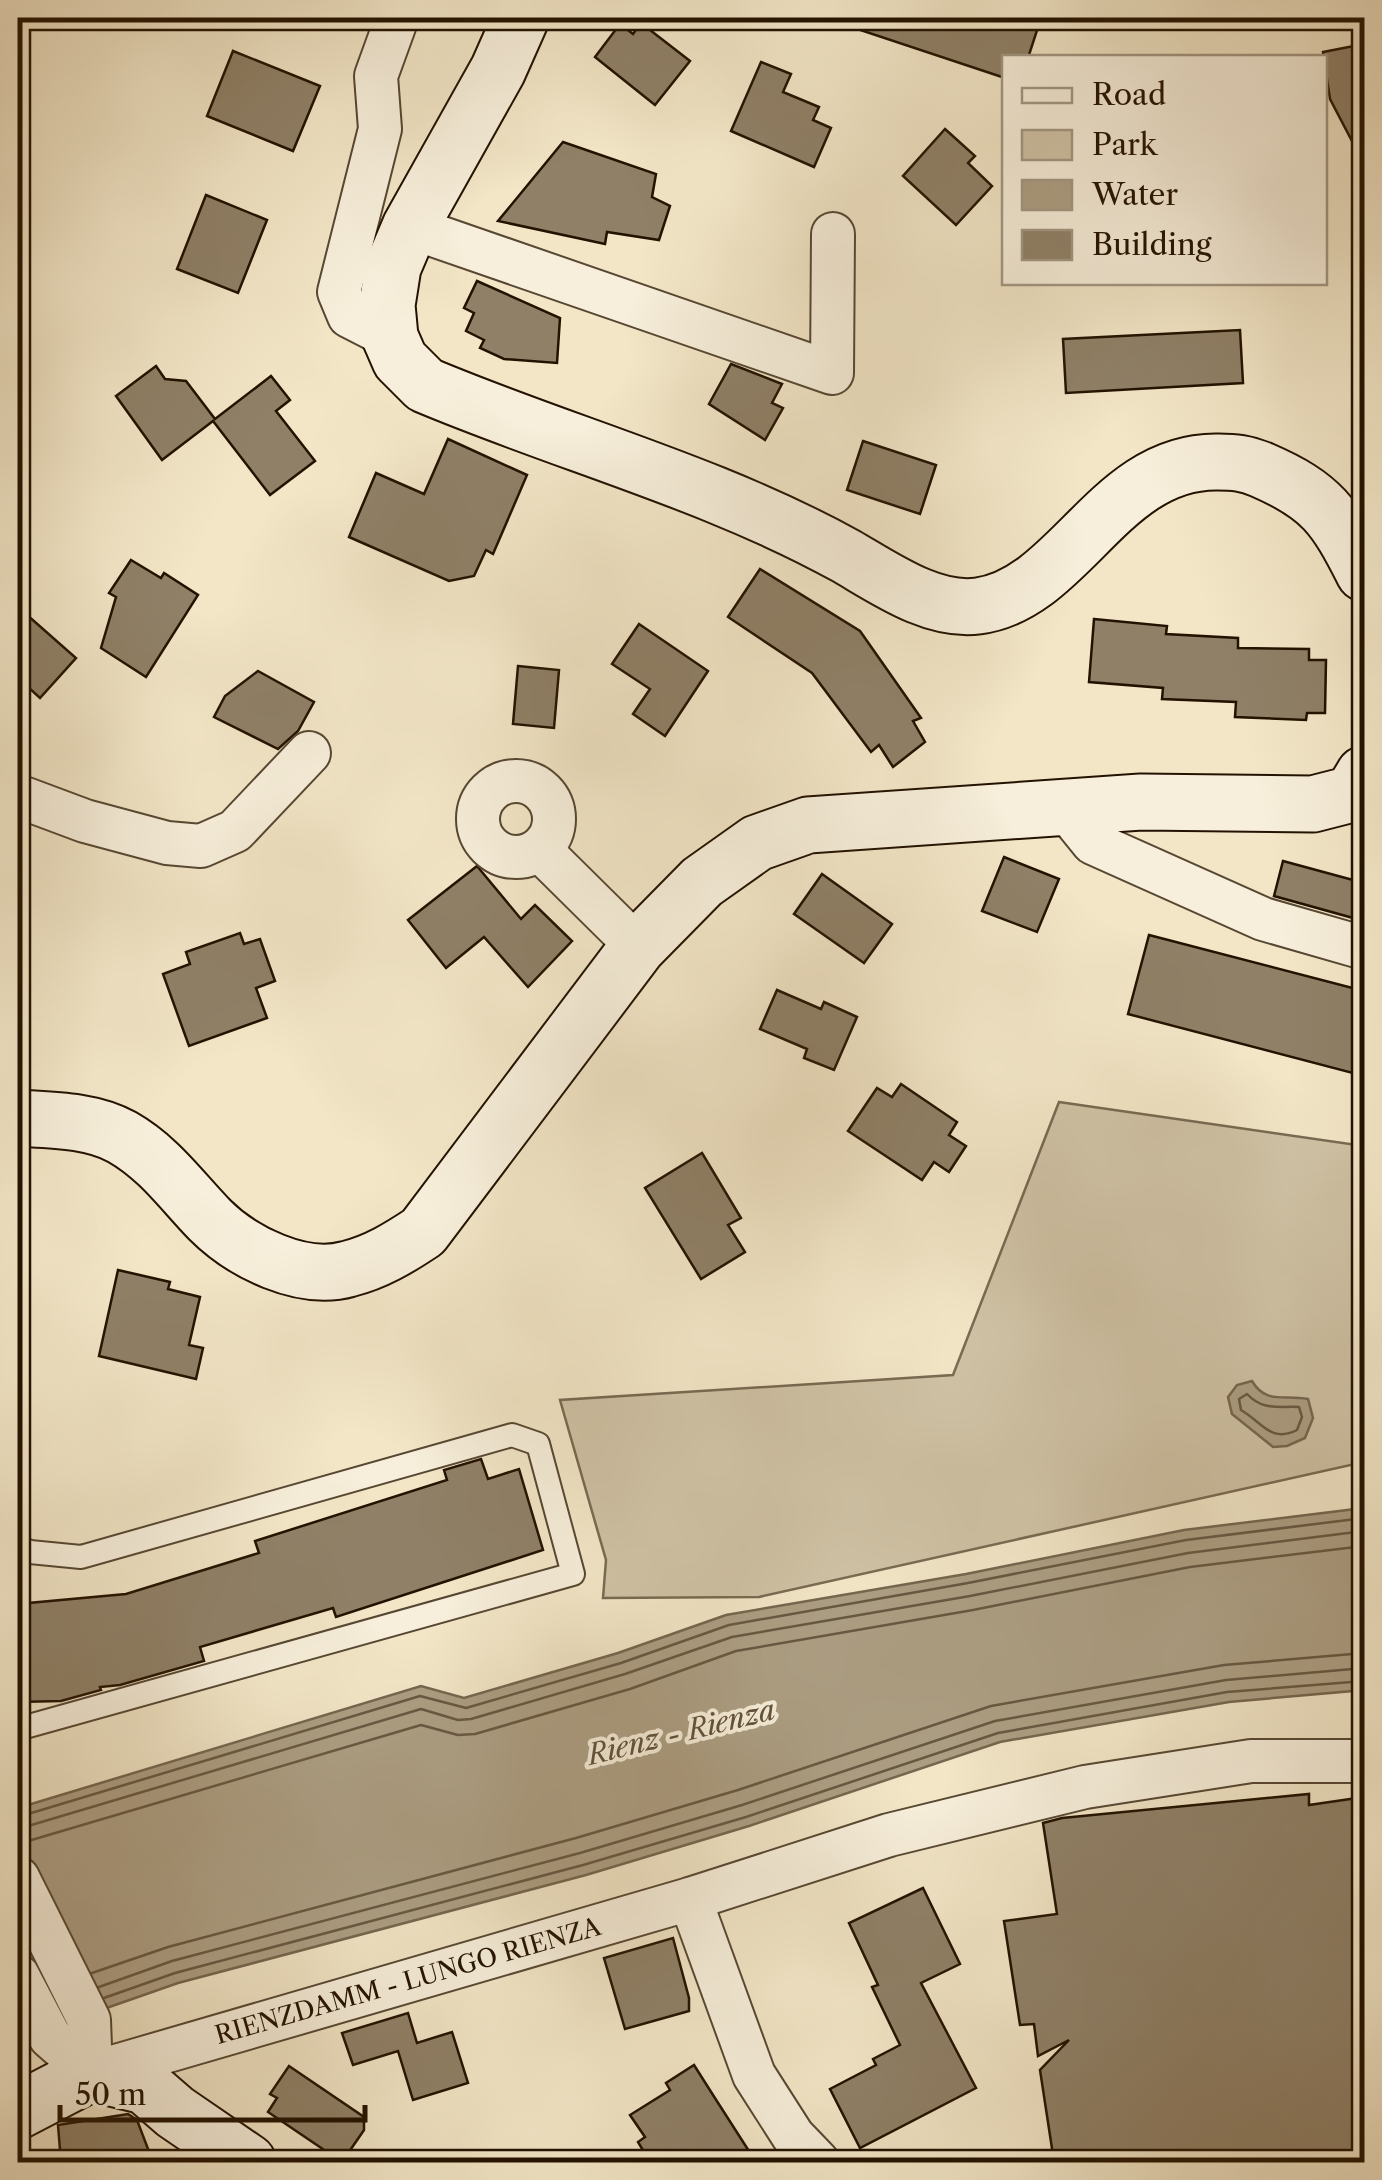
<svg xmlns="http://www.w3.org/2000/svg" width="1382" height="2180" viewBox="0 0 1382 2180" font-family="'Libre Caslon Text',serif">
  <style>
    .green { fill: #cfc2a5; stroke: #796a52; stroke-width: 2.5 }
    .water { fill: #ac9e83; stroke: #75664f; stroke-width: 2.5 }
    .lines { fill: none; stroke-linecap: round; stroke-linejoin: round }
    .shore { stroke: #685842; stroke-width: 2.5 }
    .building { fill: #8f8067; stroke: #231200; stroke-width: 2.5 }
    .lane-casing { stroke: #574732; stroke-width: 26 }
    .street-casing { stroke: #574732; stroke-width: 46 }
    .secondary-casing { stroke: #231200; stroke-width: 59 }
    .lane { stroke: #f7efdb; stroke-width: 22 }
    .street { stroke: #f7efdb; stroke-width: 42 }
    .secondary { stroke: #f7efdb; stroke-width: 55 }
    .labels { text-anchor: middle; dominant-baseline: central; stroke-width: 8; stroke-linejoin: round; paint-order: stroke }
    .street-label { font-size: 25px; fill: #231200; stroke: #f7efdb }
    .water-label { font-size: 28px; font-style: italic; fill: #61513b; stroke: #f7efdb }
  </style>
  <rect width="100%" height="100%" fill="#f2e6c7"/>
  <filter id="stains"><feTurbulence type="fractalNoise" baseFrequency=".002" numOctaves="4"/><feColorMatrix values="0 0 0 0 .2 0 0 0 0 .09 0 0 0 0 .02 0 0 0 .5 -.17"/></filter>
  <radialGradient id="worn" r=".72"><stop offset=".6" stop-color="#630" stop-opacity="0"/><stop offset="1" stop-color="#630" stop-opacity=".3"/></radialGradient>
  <path class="green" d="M1059 1102 1364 1146V1462L759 1597 603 1598 606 1560 560 1400 953 1375Z"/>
  <g class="water">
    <path d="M1252 1381C1266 1405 1285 1394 1308 1399L1313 1418 1305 1438 1287 1446 1273 1447 1232 1414 1228 1397 1237 1385Z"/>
    <path d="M1364 1508V1690L1229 1702 1000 1742 749 1826 586 1875 178 1983 18 2039V1808L421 1686 464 1698 618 1653 726 1615 966 1574 1184 1530Z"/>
  </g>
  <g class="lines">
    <g class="shore">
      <path d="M1247 1394C1263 1411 1278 1406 1299 1407L1302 1417 1297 1430C1271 1443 1263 1423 1241 1410L1239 1399Z"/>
      <path d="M18 1817 420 1696 466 1708 621 1663 729 1625 968 1583 1186 1540 1364 1518"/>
      <path d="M18 1829 421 1709 458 1720 471 1719 625 1674 732 1637 970 1596 1188 1553 1364 1531"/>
      <path d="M18 1844 421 1725 458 1735 475 1734 630 1689 736 1651 973 1610 1190 1567 1364 1546"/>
      <path d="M92 1973 168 1947 576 1838 738 1790 991 1706 1224 1665 1364 1653"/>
      <path d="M99 1987 172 1961 580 1853 742 1805 995 1721 1226 1680 1364 1668"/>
      <path d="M104 1998 175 1973 583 1865 746 1817 998 1733 1227 1692 1364 1681"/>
    </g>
  </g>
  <g class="building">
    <path d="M843 18H1041L1028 58H1004L1002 77 842 24Z"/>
    <path d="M641 23 690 61 655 105 595 57 620 24 633 34Z"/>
    <path d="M1364 44V164L1330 99 1323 52Z"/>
    <path d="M233 51 320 86 293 151 207 116Z"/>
    <path d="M761 62 791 74 783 92 819 107 813 120 831 128 814 167 731 131Z"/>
    <path d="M945 129 975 156 968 163 992 186 956 225 903 176Z"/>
    <path d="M563 142 656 174 652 197 670 206 659 240 607 232 605 244 498 221Z"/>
    <path d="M206 195 267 220 238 293 177 269Z"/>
    <path d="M477 281 560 318 557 363 504 359 480 348 484 340 466 331 474 313 464 308Z"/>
    <path d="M1240 330 1243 383 1066 393 1063 339Z"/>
    <path d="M731 364 782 384 772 403 783 408 765 440 709 404Z"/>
    <path d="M156 366 165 379 186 381 215 419 271 376 290 400 276 411 315 461 270 495 213 421 162 460 116 396Z"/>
    <path d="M448 439 527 475 493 554 486 550 474 576 449 581 349 537 376 473 424 494Z"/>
    <path d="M863 441 936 465 920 514 847 490Z"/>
    <path d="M131 560 161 578 164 573 198 595 146 677 101 648 116 597 109 593Z"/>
    <path d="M760 569 860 631 921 718 913 721 925 742 893 767 879 745 871 752 812 673 728 617Z"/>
    <path d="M18 607 76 658 40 698 18 678Z"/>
    <path d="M1094 619 1167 626 1166 634 1238 638V648L1309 649V660H1326L1325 713H1307L1306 720 1235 717 1236 702 1162 699 1163 688 1089 682Z"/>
    <path d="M639 624 708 671 665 736 633 714 650 689 612 664Z"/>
    <path d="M518 666 559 670 554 728 513 724Z"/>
    <path d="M258 671 314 702 298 731 278 749 214 717 225 696Z"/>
    <path d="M1004 857 1059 879 1037 932 982 911Z"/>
    <path d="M1283 861 1364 883V921L1274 896Z"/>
    <path d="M477 866 521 919 535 905 572 941 528 987 484 937 446 968 408 920Z"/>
    <path d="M822 874 892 924 864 963 794 914Z"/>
    <path d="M240 933 244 944 260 939 275 981 256 988 267 1018 189 1046 163 974 190 964 186 952Z"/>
    <path d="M1149 935 1364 991V1076L1128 1014Z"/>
    <path d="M777 990 821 1009 824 1002 857 1017 834 1070 804 1058 807 1049 760 1029Z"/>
    <path d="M901 1084 957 1122 949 1135 966 1146 949 1172 934 1162 922 1180 848 1131 877 1088 892 1097Z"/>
    <path d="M702 1153 741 1218 728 1225 745 1252 701 1279 645 1188Z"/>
    <path d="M118 1270 170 1282 168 1289 200 1297 189 1345 203 1348 196 1379 99 1356Z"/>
    <path d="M481 1459 488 1479 519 1469 543 1550 336 1617 333 1608 200 1647 204 1661 120 1685 100 1687 101 1690 61 1701 18 1702V1604L126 1594 259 1553 255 1541 447 1480 444 1470Z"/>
    <path d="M1309 1794V1805L1364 1797V2162H1070L1069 2153 1053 2155 1040 2070 1069 2040 1038 2056 1034 2024 1020 2025 1004 1921 1057 1914 1043 1823 1062 1818Z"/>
    <path d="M923 1888 960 1964 921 1983 976 2088 860 2148 830 2089 876 2065 873 2059 900 2045 872 1987 878 1985 849 1923Z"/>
    <path d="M673 1938 689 1998V2011L625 2029 604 1958Z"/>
    <path d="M408 2013 417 2043 452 2032 468 2083 413 2100 398 2051 353 2065 342 2033Z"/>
    <path d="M694 2065 713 2095 756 2162H650L638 2142 645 2137 630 2115 670 2090 666 2083Z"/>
    <path d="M289 2066 364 2117V2130L342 2162 268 2112 277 2098 270 2094Z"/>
    <path d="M128 2114 137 2120 153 2162H61L58 2125Z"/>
  </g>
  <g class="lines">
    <defs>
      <path id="lane" d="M18 1547 30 1552 81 1557 512 1435 538 1444 573 1574 18 1729"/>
      <g id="street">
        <path d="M410 227 832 373 833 234"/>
        <path d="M390 337 349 316 339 292 380 129 376 76 397 18"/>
        <circle cx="516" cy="819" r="38"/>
        <path d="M18 796 85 821 167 843 201 846 235 831 309 753"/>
        <path d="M1063 806 1093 843 1263 919 1364 948"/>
        <path d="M540 850 638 947"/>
        <path d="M18 1878 89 2020 91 2073"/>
        <path d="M690 1899 754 2075 793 2136 818 2162"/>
        <path d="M18 1976 50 2037 91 2073"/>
        <path d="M92 2073 690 1899 889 1835 1085 1787 1251 1761H1364"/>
      </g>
      <g id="secondary">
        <path d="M521 18 498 70 410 227 393 267 387 305 390 337 400 360 425 385C565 444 712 482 846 556 884 578 932 612 978 606 1070 594 1109 460 1218 462 1234 462 1246 463 1262 470 1322 496 1335 516 1364 573"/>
        <path d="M18 1118C51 1120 92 1120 122 1137 159 1158 181 1190 210 1220 242 1252 302 1282 348 1269 376 1262 399 1248 423 1232L638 947 702 882 757 843 808 825 1141 802 1313 804 1352 794 1364 774"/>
        <path d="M18 2111 91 2073 145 2086 175 2112 248 2162"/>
      </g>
    </defs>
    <use href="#lane" class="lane-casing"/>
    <use href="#street" class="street-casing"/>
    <use href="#secondary" class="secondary-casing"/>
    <use href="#lane" class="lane"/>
    <use href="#street" class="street"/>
    <use href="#secondary" class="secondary"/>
  </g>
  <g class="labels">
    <g class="street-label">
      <text transform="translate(408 1981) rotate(-16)">RIENZDAMM - LUNGO RIENZA</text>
    </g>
    <g class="water-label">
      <text transform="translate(681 1732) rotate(-14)">Rienz - Rienza</text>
    </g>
  </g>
  <rect width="1382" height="2180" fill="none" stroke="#f2e6c7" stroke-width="60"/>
  <rect x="20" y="20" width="1342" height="2140" fill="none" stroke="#231200" stroke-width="5"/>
  <rect x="30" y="30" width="1322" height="2120" fill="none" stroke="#231200" stroke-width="2.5"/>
  <rect x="1002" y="55" width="325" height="230" fill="#f7efdb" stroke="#a29783" stroke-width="2.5"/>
  <rect x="1022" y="88" width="50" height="15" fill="#f7efdb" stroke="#a29783" stroke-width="2.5"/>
  <text x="1092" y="105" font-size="30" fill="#231200">Road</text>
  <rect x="1022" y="130" width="50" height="30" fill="#cfc2a5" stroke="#a29783" stroke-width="2.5"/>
  <text x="1092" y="155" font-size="30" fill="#231200">Park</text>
  <rect x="1022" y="180" width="50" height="30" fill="#ac9e83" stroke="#a29783" stroke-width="2.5"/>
  <text x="1092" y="205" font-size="30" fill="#231200">Water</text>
  <rect x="1022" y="230" width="50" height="30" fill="#8f8067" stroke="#a29783" stroke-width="2.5"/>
  <text x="1092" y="255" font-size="30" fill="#231200">Building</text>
  <path d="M60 2105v15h305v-15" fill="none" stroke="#231200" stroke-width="5"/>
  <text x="75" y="2105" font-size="30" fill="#231200" stroke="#f7efdb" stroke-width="8" paint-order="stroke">50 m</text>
  <rect width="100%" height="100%" filter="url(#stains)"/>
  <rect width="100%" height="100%" fill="url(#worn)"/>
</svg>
